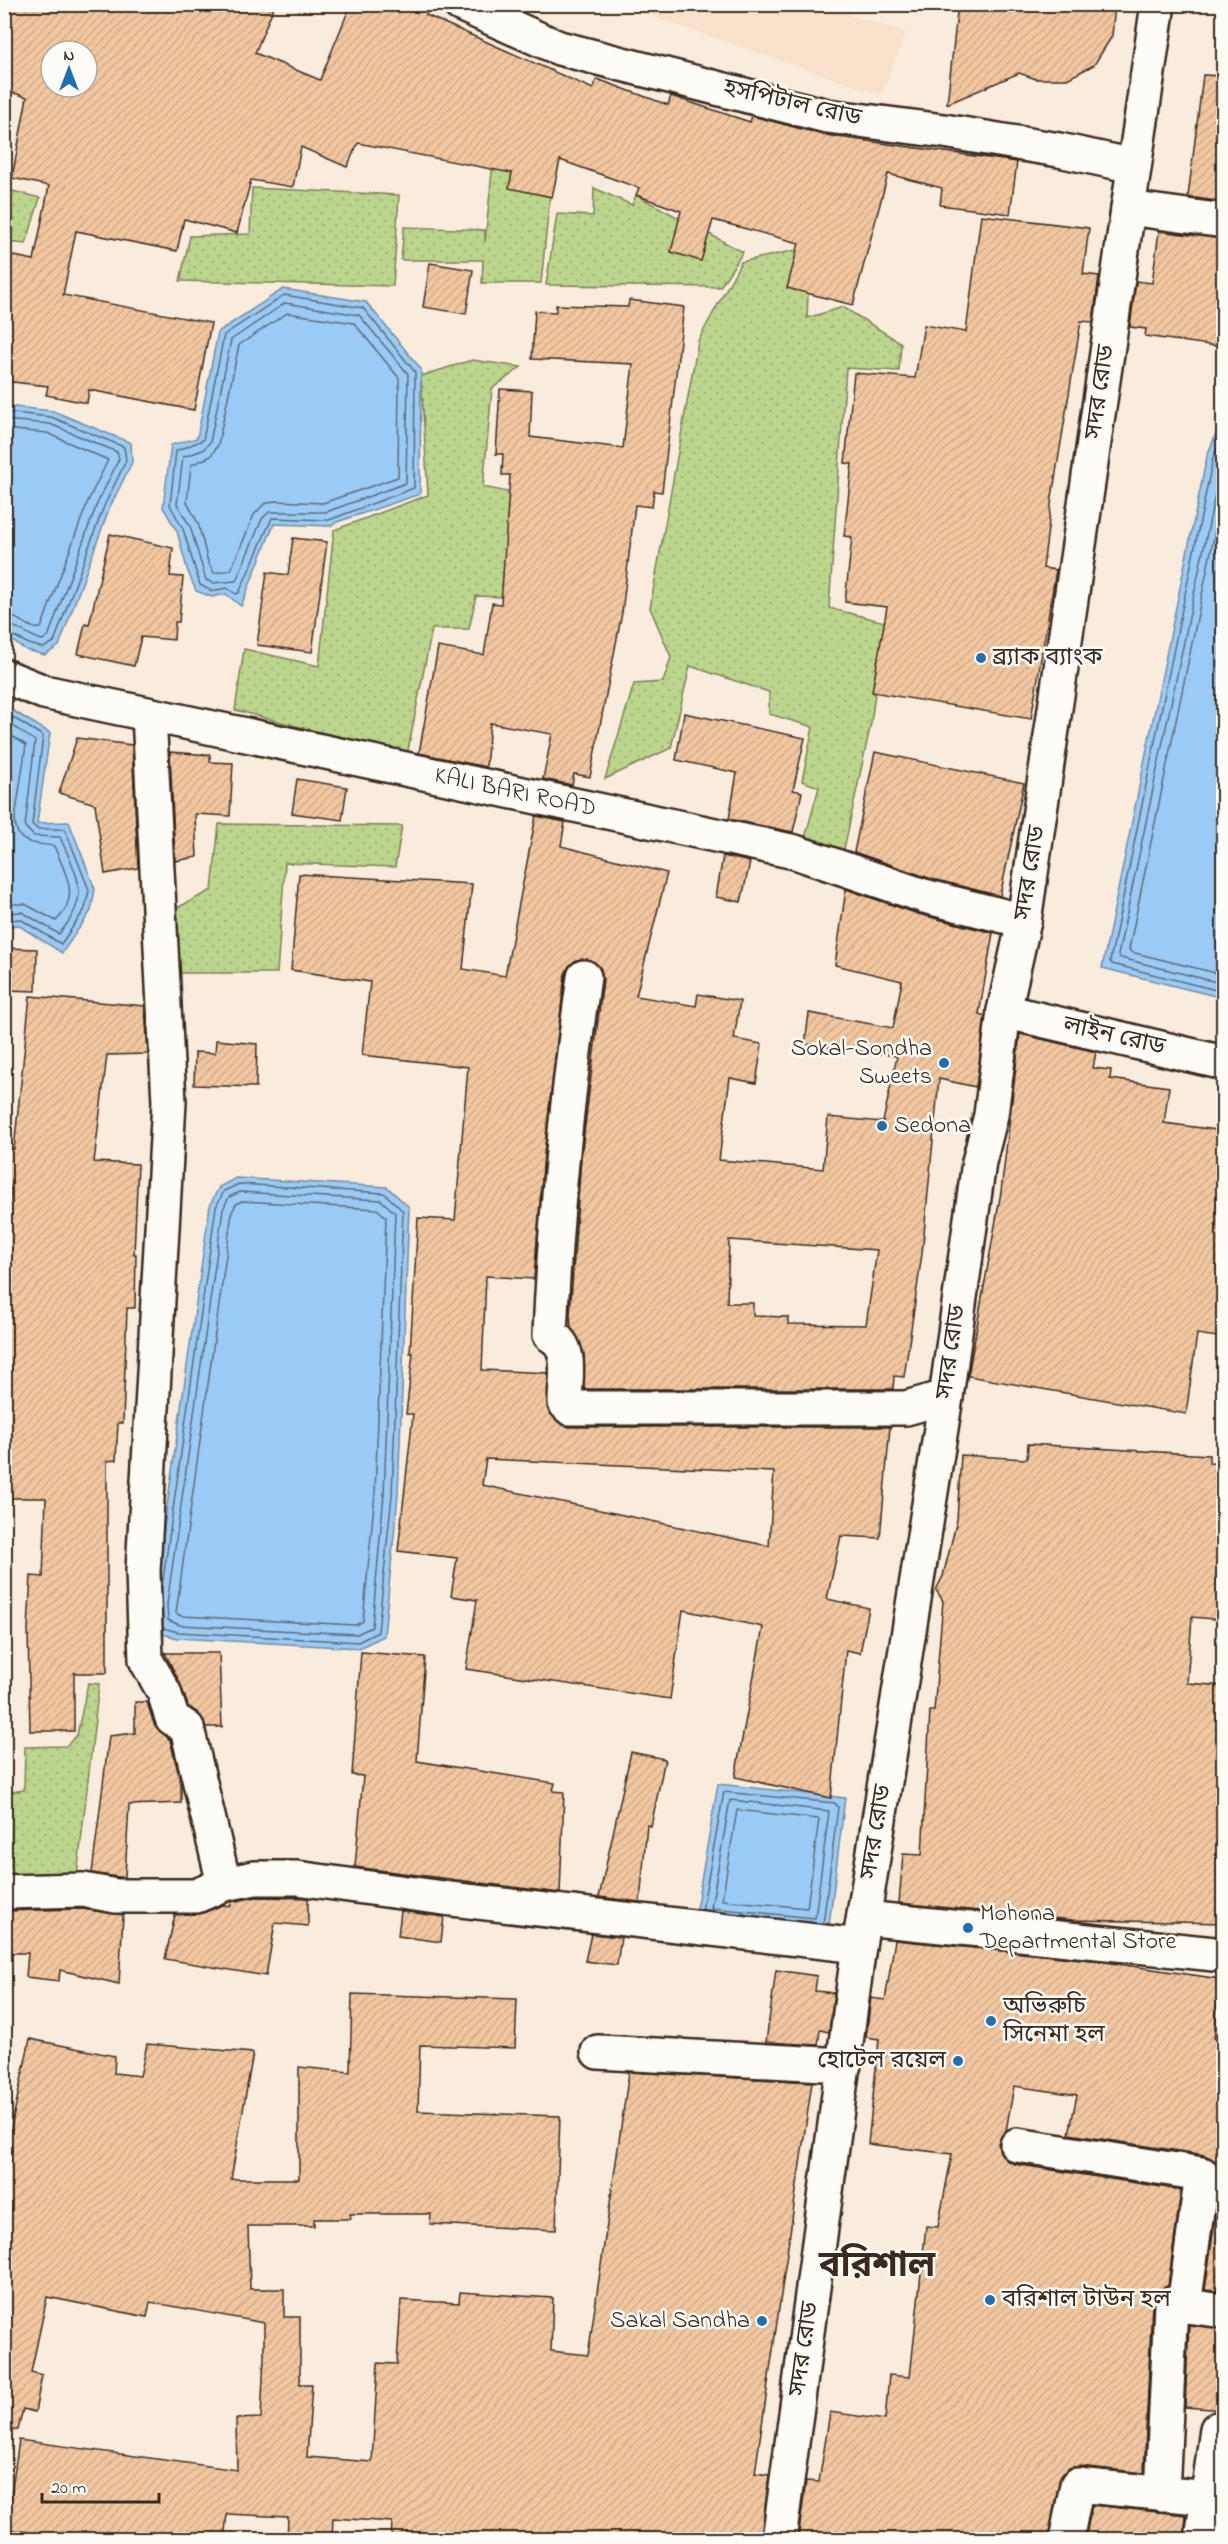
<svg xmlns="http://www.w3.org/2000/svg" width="1228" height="2544" viewBox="0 0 1228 2544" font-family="'Indie Flower','Noto Sans Bengali',sans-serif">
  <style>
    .built { fill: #f7e1cb }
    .park { fill: url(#park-dots); stroke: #7b8055; stroke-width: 1.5 }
    .water { fill: #99cbf6; stroke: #738ba0; stroke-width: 1.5 }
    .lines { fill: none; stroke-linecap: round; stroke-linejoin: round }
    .shore { stroke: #616a74; stroke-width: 1.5 }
    .building { fill: url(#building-hatch); stroke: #3b2a1e; stroke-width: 1.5; fill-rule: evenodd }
    .minor-casing { stroke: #3b2a1e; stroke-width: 38 }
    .major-casing { stroke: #3b2a1e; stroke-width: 38 }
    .minor { stroke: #fdfcf7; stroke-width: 33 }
    .major { stroke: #fdfcf7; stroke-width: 33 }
    .poi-dot { fill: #1f6fb2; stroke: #fdfcf7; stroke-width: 2 }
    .labels { text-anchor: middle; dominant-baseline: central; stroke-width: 5; stroke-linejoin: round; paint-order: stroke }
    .street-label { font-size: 24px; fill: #3b2a1e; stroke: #fdfcf7 }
    .poi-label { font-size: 24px; fill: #3b2a1e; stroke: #fdfcf7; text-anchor: start }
    .town-label { font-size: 36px; font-weight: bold; fill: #3b2a1e; stroke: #fdfcf7 }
  </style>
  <defs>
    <pattern id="park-dots" width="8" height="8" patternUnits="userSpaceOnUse" patternTransform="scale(1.5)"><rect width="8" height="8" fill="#bbd58c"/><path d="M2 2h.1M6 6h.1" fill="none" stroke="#a2b778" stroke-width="1.8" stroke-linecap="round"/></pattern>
    <pattern id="building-hatch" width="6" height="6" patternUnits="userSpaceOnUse" patternTransform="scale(1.5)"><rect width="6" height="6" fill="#f1c7a1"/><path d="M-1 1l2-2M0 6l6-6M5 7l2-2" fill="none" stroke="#d0ab8a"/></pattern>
  </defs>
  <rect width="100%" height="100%" fill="#f9ecdd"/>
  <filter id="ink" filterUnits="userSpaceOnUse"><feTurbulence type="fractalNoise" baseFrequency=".0167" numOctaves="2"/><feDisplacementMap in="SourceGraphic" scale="12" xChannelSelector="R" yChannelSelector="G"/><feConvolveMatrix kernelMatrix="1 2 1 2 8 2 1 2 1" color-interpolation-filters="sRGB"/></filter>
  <g filter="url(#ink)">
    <path class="built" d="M631 4 851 5 849 15 906 32 881 95 627 8Z"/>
    <g class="park">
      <path d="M498 111 558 117 541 283H482L483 260H401L404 227 485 230V242Z"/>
      <path d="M252 188 399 195 393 286 180 281 190 236 250 234Z"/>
      <path d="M594 188 632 205 636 195 743 252 720 287 546 285 557 214 593 216Z"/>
      <path d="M5 189 40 198 26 244 5 242Z"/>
      <path d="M810 247 807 318 843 307 901 343 899 371 846 368 829 608 885 622 871 723 843 854 805 838 819 787 802 781 813 727 769 714V692L690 666 671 748 605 779 634 684 663 682 671 657 650 608 698 341 741 262Z"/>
      <path d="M472 360 521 367 492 389 483 487 546 500 531 598 476 596 469 629H432L407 755 235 710 244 649 319 666 334 530 428 495 421 376Z"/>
      <path d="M219 824 402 826 395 867 285 863 277 973H167L169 912 212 890Z"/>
      <path d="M88 1683 99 1684 76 1885H16C7 1856 0 1821 11 1792L24 1790 25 1747 66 1746 77 1735Z"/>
    </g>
    <g class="water">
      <path d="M283 289 366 302 421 369 420 494 337 522 331 526 274 524 241 606 226 594 212 597 196 591 187 569 177 531 163 507 171 445 197 438 218 332Z"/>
      <path d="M5 406 53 411 131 443 132 462 109 509 59 646 45 655 26 650 5 636Z"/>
      <path d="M1223 416 1224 998H1223L1102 968 1207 456Z"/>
      <path d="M5 706 50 733 37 823 69 822 95 889 91 911 62 953 18 925 5 927Z"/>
      <path d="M236 1178 387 1187 409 1207 398 1495 384 1636 359 1648 177 1638 155 1632 153 1604 210 1205 219 1187Z"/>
      <path d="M718 1784 845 1798 828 1933 694 1921Z"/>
    </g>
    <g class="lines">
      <g class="shore">
        <path d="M284 295 363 308 415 372 414 488 329 520 272 518 239 593 236 594 227 588 212 591 200 585 183 529 170 505 176 451 203 440 224 335Z"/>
        <path d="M285 303 359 315 408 374 406 483 326 512H269L262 519 236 581 213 583 206 580 190 526 177 504 183 457 203 450 210 442 231 340Z"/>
        <path d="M287 313 354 323 399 378 398 477 323 503 275 501 264 504 254 515 231 570 214 573 208 562 198 523 187 502 191 465 211 456 218 445 239 345Z"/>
        <path d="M4 412 51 417 124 447 126 461 104 506 54 642 43 648 29 644 4 631"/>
        <path d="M4 420 50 424 117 452 119 459 97 504 48 637 42 640C29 637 18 625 4 624"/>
        <path d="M4 429 47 433 108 460 88 501 41 628C30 631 18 615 4 615"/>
        <path d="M1224 432 1213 458 1110 961 1112 964 1224 992"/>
        <path d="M1224 452 1118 955 1121 958 1224 984"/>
        <path d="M1224 488 1129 949 1131 952 1224 975"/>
        <path d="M4 712 43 736 32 824 37 829H65L89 890 85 909 61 944 20 919 4 921"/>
        <path d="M4 720 35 741 25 827 34 836 60 837C78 878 92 896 59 934L22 912 4 913"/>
        <path d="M4 731 26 745 15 819C15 846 35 843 54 846 66 875 81 896 56 921L25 904H4"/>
        <path d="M240 1192 381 1200 395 1213 384 1494 372 1627 357 1634 180 1625 168 1620 167 1604 223 1209 229 1197Z"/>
        <path d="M242 1201 377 1209 386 1217 375 1493 363 1621 356 1625 181 1616 176 1613 232 1212 236 1204Z"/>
        <path d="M162 1587 216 1207 224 1191 239 1184 384 1193 403 1211 392 1495 378 1632 358 1642 178 1632 163 1628"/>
        <path d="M730 1800 829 1811 815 1918 711 1908Z"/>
        <path d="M737 1810 819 1819 807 1908 722 1900Z"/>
        <path d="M702 1910 724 1792 835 1803 838 1807 823 1924"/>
      </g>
    </g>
    <g class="building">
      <path d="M4 4H275L255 53 320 80 351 4H430L426 15 593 89 597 79 668 105 671 96 750 122 752 116 824 135 1017 162 1010 214 940 205 942 188 888 174 853 305 787 288 799 243 713 220 701 261 671 252 681 211 636 195 639 188 560 160 552 197 509 188 512 173 358 143 347 167 301 147 293 187 251 180 237 233 184 219 177 251 76 231 63 295 211 323 194 410 89 390 87 403 46 395 48 386 4 381V254L34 260 49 186 12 178 27 97 4 90ZM51 51H87V87H51Z"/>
      <path d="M958 4H1115L1112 36 1094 65 1067 79H1036L1019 73 947 104Z"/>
      <path d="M1203 75 1224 76V202L1188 197Z"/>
      <path d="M981 215 1089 228 1083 274 1099 276 1093 322 1081 321 1052 497 1043 568 1056 570 1031 719 872 692 887 607 845 602 852 537 844 536 852 464 845 463 854 373 915 378 924 325 966 332Z"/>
      <path d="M1159 231 1224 239V288L1216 346 1145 336 1146 329 1130 327 1136 281 1152 283Z"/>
      <path d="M430 263 473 270 466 314 423 307Z"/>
      <path d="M629 300 684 307 662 492 654 491 652 507 635 505 622 613 590 777 574 774 572 785 543 779 552 734 490 723 486 767 419 753 438 647 484 655 492 603 501 604 510 475H502L503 454H496L500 389 532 391 530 437 623 448 633 364 532 359 535 311 556 312V305L628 307Z"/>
      <path d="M110 534 173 548 170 576 183 577 179 622H175L174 640 141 637 134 666 78 654 85 624 89 625Z"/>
      <path d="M293 538 327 542 312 652 257 645 267 572 288 575Z"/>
      <path d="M684 713 805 738 793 790 802 792 793 832 729 819 737 773 676 760Z"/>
      <path d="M77 738 132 745 138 868 105 874 95 804 59 793Z"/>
      <path d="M170 752 210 755V762L233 763 230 816 195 814 197 857 175 861Z"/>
      <path d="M875 752 1024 783 1000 896 929 878 854 852Z"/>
      <path d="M297 779 347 787 342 820 292 813Z"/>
      <path d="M536 816 565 822 561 846 667 873 636 996 696 1006 698 994 740 1001 734 1039 762 1044 756 1083 730 1078 719 1160 823 1169 828 1117 883 1122 897 1056 805 1044 809 1013 893 1028 902 981 835 965 846 889 918 914 993 933 979 1014 985 1016 976 1087 939 1079 922 1254 904 1377 894 1376 893 1389H584V1353L571 1328 570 1314 581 1158 603 980 601 969 596 963 587 959 576 960 569 966 565 974 544 1154 534 1279 486 1276 482 1370 548 1373V1410L557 1421 569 1427H890L880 1538 841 1536 827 1599 869 1608 860 1653 846 1650 831 1798 735 1777 763 1627 683 1610 670 1699 466 1669 477 1600 451 1596 457 1558 398 1551 413 1414H406L413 1353H410L418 1218 455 1220 468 1067 362 1055 370 982 291 970 299 874 472 884 463 969 505 976ZM729 1240 877 1250 866 1325 788 1324V1317L753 1316V1303H727ZM486 1459 774 1472 769 1546 482 1485Z"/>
      <path d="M723 856 750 862 741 902 716 897Z"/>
      <path d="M4 948 37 949 36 991 4 990Z"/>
      <path d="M30 996 145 1006 148 1054 107 1055 94 1162 138 1164 134 1254H136L135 1308H127L123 1423H118L116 1460 107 1461V1673H74V1731H30L28 1628 31 1576 43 1577 46 1498H4V1256L11 1189 4 1188V1147L14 1149Z"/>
      <path d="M1020 1034 1096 1052 1093 1068 1111 1070 1110 1079 1169 1087 1164 1123 1224 1131V1338L1197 1334 1186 1414 968 1376 1001 1192Z"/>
      <path d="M216 1040 257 1044 256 1087 194 1085 195 1052 215 1053Z"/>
      <path d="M1028 1444 1209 1455V1463L1224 1464V1620L1192 1617 1187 1683 1224 1686V1923L1072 1920 899 1903 903 1854 922 1855 930 1711H934L943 1601 936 1590 943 1576 957 1520 961 1455 1027 1459Z"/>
      <path d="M361 1652 425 1657 417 1761 555 1783 553 1791 564 1792 560 1893 355 1867 363 1776 352 1775Z"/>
      <path d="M165 1653H219L222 1727H206L198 1713 188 1706 180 1683Z"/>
      <path d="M135 1702H147L154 1724 170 1740 181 1784V1803L129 1805 125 1877H118L92 1873 109 1736 135 1733Z"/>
      <path d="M631 1752 665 1759 651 1826 647 1825 640 1902 599 1897Z"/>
      <path d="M257 1897 308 1898V1926L275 1923 266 1976 165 1959 175 1915 203 1913 223 1905 231 1906V1902Z"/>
      <path d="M82 1909 123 1915 119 1984 60 1970 59 1981 26 1977 28 1953H4V1911Z"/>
      <path d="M401 1911 444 1917 441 1942 398 1936Z"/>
      <path d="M591 1934 621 1937 617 1965 585 1961Z"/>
      <path d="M895 1940 1091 1960 1220 1979 1214 2038 1224 2039V2292L1205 2290 1221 2177 1220 2168 1214 2160 1205 2155 1069 2134 1077 2095 1014 2086 1006 2131 998 2143 1000 2152 1006 2160 1014 2164 1181 2190 1168 2286 1156 2293 1152 2303 1144 2473 1079 2466 1069 2468 1059 2481 1048 2540H798L806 2481 819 2482 830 2412 885 2420 889 2375 910 2377 926 2226 938 2227 952 2154 868 2144 879 2039 866 2037 871 1998 885 2000Z"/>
      <path d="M776 1970 817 1976 815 1991 834 1993 829 2032 820 2030 818 2045 766 2042Z"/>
      <path d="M352 1994 517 1999 515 2048 420 2045 418 2111 560 2116 556 2230 430 2224 431 2214H350L351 2219H314V2226H248L250 2289H284V2317H300V2384H312L307 2457 372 2462 378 2363 397 2364 401 2300 459 2303 460 2292 553 2298 551 2351 588 2355 629 2072 812 2082 755 2473 769 2475 761 2540H391L392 2522 333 2518 332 2540H287L288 2517 227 2514 224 2540H82L6 2529 19 2440 237 2470 236 2419 261 2418 264 2357V2323L150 2302 147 2317 47 2297 31 2372 42 2375 35 2412 23 2409 18 2430 4 2428V2160L30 2039 115 2056 114 2073 140 2076 147 2044 253 2053 231 2179H299V2067L350 2072Z"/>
      <path d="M1189 2325 1224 2329V2410L1185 2407Z"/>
      <path d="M1092 2505 1186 2515 1184 2540H1085Z"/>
    </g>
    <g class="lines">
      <defs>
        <g id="minor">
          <path d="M1128 208 1224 221"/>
          <path id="s1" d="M4 676 44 692 795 852 924 896 1024 921"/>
          <path d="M149 715 169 1102 143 1571 146 1660 164 1692 172 1718 187 1728 224 1884"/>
          <path d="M584 977C567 1097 555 1215 550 1335 574 1346 565 1380 565 1403L570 1408H906L946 1397"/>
          <path d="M1004 1011 1224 1063"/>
          <path d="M4 1892 83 1890 116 1896H196L224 1884 255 1878H297L451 1899 859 1946"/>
          <path d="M864 1918 1224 1955"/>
          <path d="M598 2052 844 2065"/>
          <path d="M1017 2145 1202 2174 1184 2306"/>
          <path d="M1162 2494 1171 2304 1224 2311"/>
          <path d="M1066 2540 1077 2485 1208 2498"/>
          <path d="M1202 2540 1217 2429 1224 2430"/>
        </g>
        <g id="major">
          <path d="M460 4 559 48 827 116 944 131 1059 150 1134 166"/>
          <path d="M779 2540 859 1946 946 1397 979 1162 991 1115 1004 1011 1024 921 1158 4"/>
        </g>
      </defs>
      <use href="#minor" class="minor-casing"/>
      <use href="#major" class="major-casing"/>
      <use href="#minor" class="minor"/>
      <use href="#major" class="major"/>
    </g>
  </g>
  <g class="poi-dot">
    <circle cx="981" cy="658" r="6"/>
    <circle cx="944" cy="1063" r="6"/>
    <circle cx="882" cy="1126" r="6"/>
    <circle cx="968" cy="1928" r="6"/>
    <circle cx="991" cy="2021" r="6"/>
    <circle cx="958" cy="2061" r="6"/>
    <circle cx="990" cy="2300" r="6"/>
    <circle cx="762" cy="2321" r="6"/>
  </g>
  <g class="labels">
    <g class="street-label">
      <text transform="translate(792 104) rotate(13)">হসপিটাল রোড</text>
      <text transform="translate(1101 392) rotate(-82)">সদর রোড</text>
      <text stroke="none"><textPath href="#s1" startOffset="525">KALI BARI ROAD</textPath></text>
      <text transform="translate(1031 873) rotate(-81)">সদর রোড</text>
      <text transform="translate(1114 1037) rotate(13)">লাইন রোড</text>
      <text transform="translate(952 1352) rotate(-82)">সদর রোড</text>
      <text transform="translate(877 1832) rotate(-81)">সদর রোড</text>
      <text transform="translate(805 2349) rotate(-82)">সদর রোড</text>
    </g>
    <g class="poi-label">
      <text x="993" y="658">ব্র্যাক ব্যাংক</text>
      <text x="932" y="1049" text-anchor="end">Sokal-Sondha<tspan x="932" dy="28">Sweets</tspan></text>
      <text x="894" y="1126">Sedona</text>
      <text x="980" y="1914">Mohona<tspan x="980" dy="28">Departmental Store</tspan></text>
      <text x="1003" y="2007">অভিরুচি<tspan x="1003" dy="28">সিনেমা হল</tspan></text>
      <text x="946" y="2061" text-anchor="end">হোটেল রয়েল</text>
      <text x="1002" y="2300">বরিশাল টাউন হল</text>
      <text x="750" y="2321" text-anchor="end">Sakal Sandha</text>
    </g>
    <g class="town-label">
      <text x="877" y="2267">বরিশাল</text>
    </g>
  </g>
  <rect width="1228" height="2544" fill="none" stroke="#fdfcf7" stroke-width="24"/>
  <rect x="12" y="12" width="1204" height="2520" fill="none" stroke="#3b2a1e" stroke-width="2" filter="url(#ink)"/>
  <g transform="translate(69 69)"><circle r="28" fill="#fdfcf7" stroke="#afa8a0" stroke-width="1.5"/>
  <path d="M0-4.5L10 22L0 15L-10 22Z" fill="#1f6fb2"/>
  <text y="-9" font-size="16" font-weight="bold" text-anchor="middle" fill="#3b2a1e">N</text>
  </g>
  <path d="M42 2493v9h117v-9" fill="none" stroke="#3b2a1e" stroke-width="3"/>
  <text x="51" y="2493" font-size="18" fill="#3b2a1e" stroke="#fdfcf7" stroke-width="4.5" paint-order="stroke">20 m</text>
</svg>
